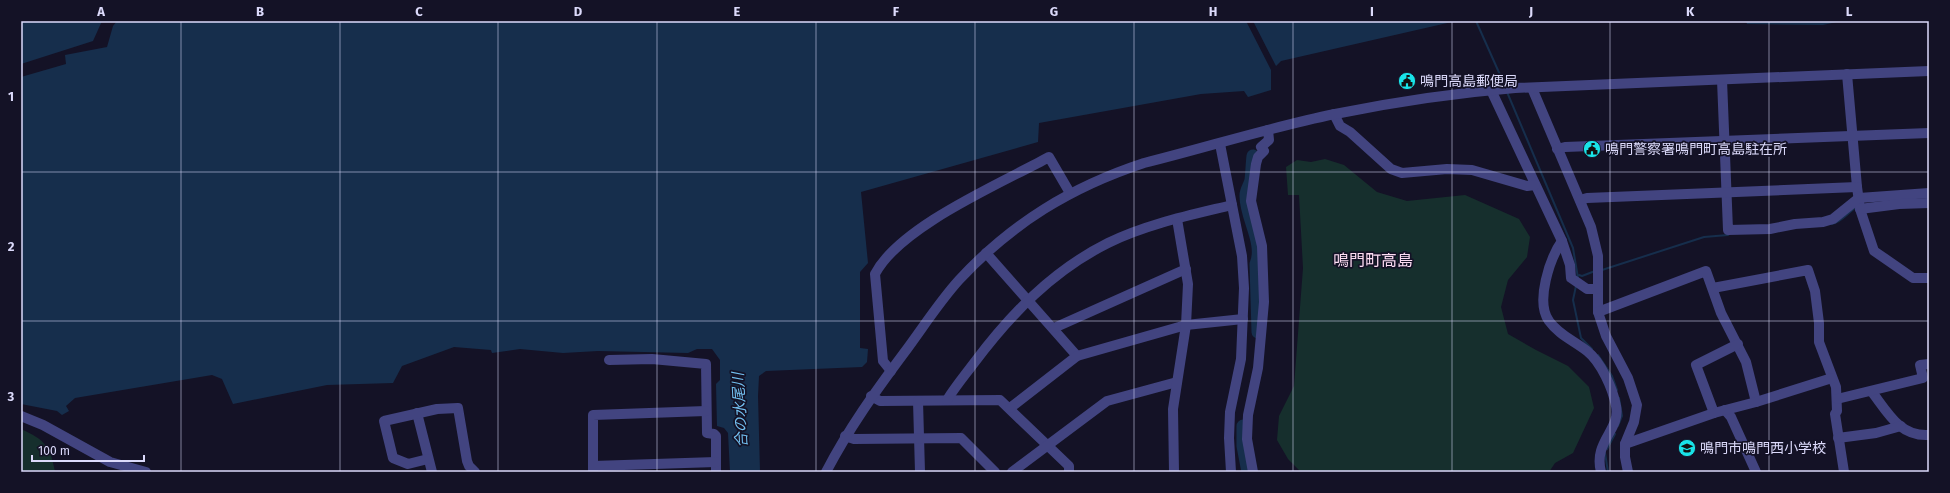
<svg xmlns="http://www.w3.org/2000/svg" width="1950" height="493" viewBox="0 0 1950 493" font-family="'Fira Sans','Noto Sans JP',sans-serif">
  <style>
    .green { fill: #162f2d }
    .water { fill: #162e4c }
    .pier { fill: #141226 }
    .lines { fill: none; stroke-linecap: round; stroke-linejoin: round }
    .stream { stroke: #162e4c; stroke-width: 2 }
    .river { stroke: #162e4c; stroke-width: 13 }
    .minor { stroke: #424480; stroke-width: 10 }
    .grid { fill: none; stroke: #dcdafb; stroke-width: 1; stroke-opacity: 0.55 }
    .labels { text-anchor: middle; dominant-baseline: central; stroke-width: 3.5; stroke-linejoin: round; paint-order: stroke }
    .poi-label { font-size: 14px; fill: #dcdafb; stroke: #141226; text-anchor: start }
    .water-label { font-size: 15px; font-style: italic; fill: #73c0f1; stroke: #141226 }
    .quarter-label { font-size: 16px; fill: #fcdcf2; stroke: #141226 }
    .neatline { fill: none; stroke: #dcdafb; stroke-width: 1.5 }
    .grid-label { font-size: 13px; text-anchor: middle; font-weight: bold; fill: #dcdafb }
  </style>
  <rect width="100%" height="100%" fill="#141226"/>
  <g class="green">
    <path d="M1325 159 1344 165 1377 192 1407 201 1465 195 1519 219 1530 237 1527 257 1508 280 1501 307 1508 334 1536 350 1568 366 1589 387 1594 408 1573 453 1555 463 1549 472H1301L1288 459 1277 440 1279 416 1294 386 1303 268 1299 195H1288L1286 167 1297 160 1311 162Z"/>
    <path d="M21 429C45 440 50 446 55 472H21Z"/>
  </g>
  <g class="water">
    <path d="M21 21H1246L1271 70V90L1248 97 1244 91 1201 94 1039 123 1038 142 861 192 868 263 860 272V348L868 349 867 362 862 367 766 371 759 376 758 396 760 472H730L728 433 724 428 717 426 716 384 720 380V360L712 349H697L688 353 598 351 563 353 520 349 492 353 491 350 454 347 402 366 393 383 327 385 233 404 222 379 212 375 75 398 66 406 69 411 62 415 57 411 21 404Z"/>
    <path d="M1253 21H1456L1281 61 1276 66Z"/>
    <path d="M1746 21H1841L1823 25 1747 24Z"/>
  </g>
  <path class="pier" d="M102 21H117L113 26 107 47 65 55 66 64 21 77V64L93 41Z"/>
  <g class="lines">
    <g class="stream">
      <path d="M1476 21 1505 86"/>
      <path d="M1507 92 1573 248 1578 278"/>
      <path d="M1832 224C1842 222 1848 212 1857 207"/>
      <path d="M1602 270 1704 237 1728 235"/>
      <path d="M1579 275 1582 276 1595 271"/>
      <path d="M1576 286 1573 300 1581 338 1592 349"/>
      <path d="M1598 355 1612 376 1617 390"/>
      <path d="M1618 426 1622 416 1619 398"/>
      <path d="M1607 449 1615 434"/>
      <path d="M1605 453 1608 472"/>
    </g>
    <g class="river">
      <path d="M1253 156C1252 164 1252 172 1251 180 1250 185 1246 190 1246 195 1245 217 1265 243 1256 264L1258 332"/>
      <path d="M1243 426V446L1248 472"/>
    </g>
    <g class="minor">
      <path d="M1847 74 1857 187 1860 209 1874 251 1913 278H1929"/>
      <path d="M1722 80 1728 230 1770 229 1795 224 1823 222 1833 219 1859 198 1929 193"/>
      <path d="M1532 88 1591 227 1598 256V312L1606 336 1628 378 1637 405 1634 422 1625 444V457L1628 472"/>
      <path d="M1491 90 1562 241 1570 265 1571 278 1587 289H1597"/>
      <path d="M1334 114 1340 126 1350 132 1391 169 1402 173 1447 169 1472 170 1527 186 1535 185"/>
      <path d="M1220 144 1242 256 1244 288 1241 359 1230 412 1229 438 1231 472"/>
      <path d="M1557 149 1565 147 1929 133"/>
      <path d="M1580 200 1587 198 1857 187"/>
      <path d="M1860 209 1899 204 1929 203"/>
      <path d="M1562 241C1550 258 1535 302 1549 321 1558 334 1574 341 1587 351 1601 362 1613 389 1616 406 1621 430 1593 441 1601 472"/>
      <path d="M986 253 1077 356"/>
      <path d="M1713 288 1808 270 1815 291 1819 323V342L1836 387 1837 411 1835 414 1844 472"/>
      <path d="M1598 312 1706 271 1721 313 1746 362 1756 402"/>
      <path d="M1054 328 1186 269"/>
      <path d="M609 360 652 359 706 364 707 433 714 434 716 436V472"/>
      <path d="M891 371 883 361 875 274C900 226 1002 183 1049 157L1070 193"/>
      <path d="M1872 392C1888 413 1900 437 1929 435"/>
      <path d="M871 396 880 401 1000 400 1069 466V472"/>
      <path d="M1837 399 1923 378 1920 365 1929 364"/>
      <path d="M947 400C955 387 965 375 974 363 1011 314 1052 271 1108 243 1147 224 1191 215 1232 205"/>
      <path d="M918 401 920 472"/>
      <path d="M1010 408 1077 356 1186 325 1243 319"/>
      <path d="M1725 410 1731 417 1756 472"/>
      <path d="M417 413 432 472"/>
      <path d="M1714 413 1696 365 1738 344"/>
      <path d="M21 416 43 425 110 462 146 472"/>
      <path d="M845 436 854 439 961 438 995 472"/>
      <path d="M1838 438 1876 433 1901 426"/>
      <path d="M1625 444 1714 413 1756 402 1832 378"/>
      <path d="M428 459 408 464 393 458 384 421 437 409 458 408 467 461 469 466 475 472"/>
      <path d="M593 466 716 462"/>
      <path d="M593 472V415L706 411"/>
      <path d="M826 472C849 428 875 392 904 353 922 329 939 302 959 280 1012 223 1071 187 1144 163 1208 147 1271 127 1335 114 1394 102 1455 93 1515 88L1929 71"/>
      <path d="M1012 472 1107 401 1177 382"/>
      <path d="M1174 472 1173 409 1186 325 1188 284 1177 219"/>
      <path d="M1253 472 1247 439 1248 415 1258 368 1264 302 1262 246 1251 201 1256 164 1258 157 1264 151 1261 147 1269 140 1268 130"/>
    </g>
  </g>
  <path class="grid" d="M181 21V472M340 21V472M498 21V472M657 21V472M816 21V472M975 21V472M1134 21V472M1293 21V472M1452 21V472M1610 21V472M1769 21V472M21 172H1929M21 321H1929"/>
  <defs>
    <symbol id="civic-disc" viewBox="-11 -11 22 22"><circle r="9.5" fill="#19e3e8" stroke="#141226"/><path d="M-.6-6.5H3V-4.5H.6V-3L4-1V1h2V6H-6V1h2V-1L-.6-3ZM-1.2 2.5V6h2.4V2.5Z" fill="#111"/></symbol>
    <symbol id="school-disc" viewBox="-11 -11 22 22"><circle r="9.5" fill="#19e3e8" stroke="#141226"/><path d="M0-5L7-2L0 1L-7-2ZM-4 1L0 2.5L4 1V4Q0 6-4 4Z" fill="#111"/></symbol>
  </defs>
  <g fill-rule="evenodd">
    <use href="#civic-disc" x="1397" y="71" width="20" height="20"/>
    <use href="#civic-disc" x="1582" y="139" width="20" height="20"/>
    <use href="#school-disc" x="1677" y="438" width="20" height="20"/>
  </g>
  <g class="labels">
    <g class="poi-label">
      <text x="1420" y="81">鳴門高島郵便局</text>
      <text x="1605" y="149">鳴門警察署鳴門町高島駐在所</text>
      <text x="1700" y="448">鳴門市鳴門西小学校</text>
    </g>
    <g class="water-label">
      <text transform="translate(740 410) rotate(-93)">合の水尾川</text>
    </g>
    <g class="quarter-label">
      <text x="1373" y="260">鳴門町高島</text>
    </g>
  </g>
  <rect width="1950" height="493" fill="none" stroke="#141226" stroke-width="44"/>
  <path d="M32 455v6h112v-6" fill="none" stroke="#dcdafb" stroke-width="2"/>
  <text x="38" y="455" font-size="12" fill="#dcdafb" stroke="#141226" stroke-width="3" paint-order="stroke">100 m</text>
  <rect x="22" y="22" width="1906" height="449" class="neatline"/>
  <g class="grid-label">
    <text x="101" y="16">A</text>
    <text x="260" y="16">B</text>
    <text x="419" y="16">C</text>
    <text x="578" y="16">D</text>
    <text x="737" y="16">E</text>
    <text x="896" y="16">F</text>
    <text x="1054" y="16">G</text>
    <text x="1213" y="16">H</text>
    <text x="1372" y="16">I</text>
    <text x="1531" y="16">J</text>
    <text x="1690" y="16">K</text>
    <text x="1849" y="16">L</text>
    <text x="11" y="101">1</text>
    <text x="11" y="251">2</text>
    <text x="11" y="401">3</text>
  </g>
</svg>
